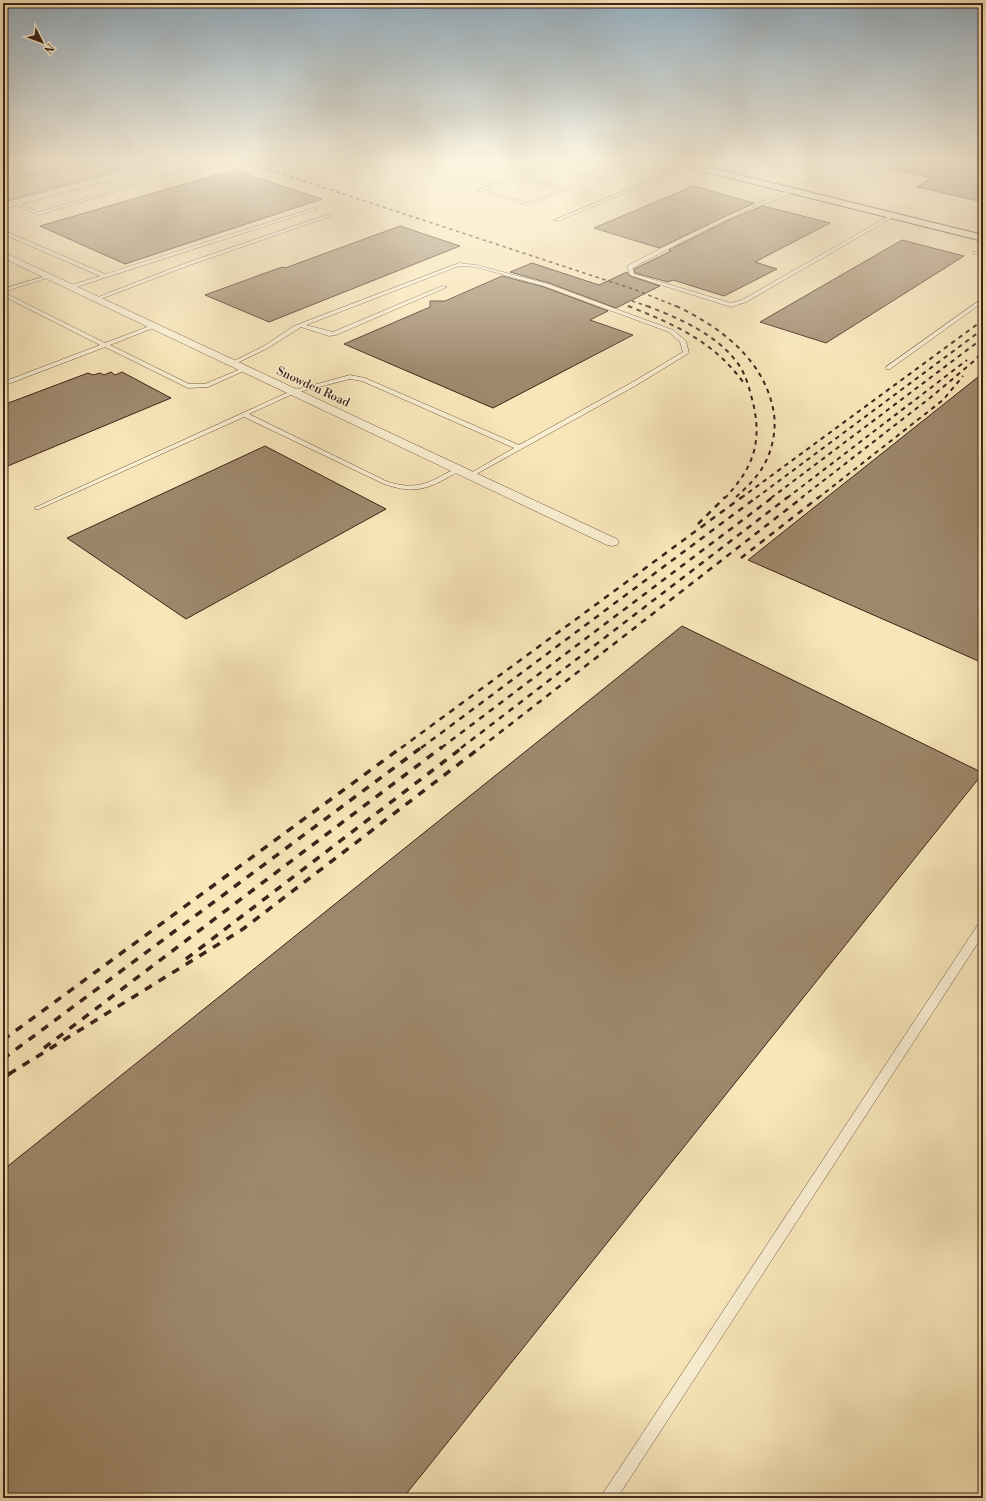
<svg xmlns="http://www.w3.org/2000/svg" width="986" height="1501" viewBox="0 0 986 1501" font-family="'Libre Bodoni',serif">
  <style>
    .green { fill: #d8c59e; stroke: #8a745c }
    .building { fill: #9e886c; stroke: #3d2319 }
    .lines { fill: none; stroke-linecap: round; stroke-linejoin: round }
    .service-casing { stroke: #6c5441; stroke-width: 1 }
    .minor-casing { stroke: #6c5441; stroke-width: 1 }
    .tertiary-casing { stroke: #6c5441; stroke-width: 1 }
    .secondary-casing { stroke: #3d2319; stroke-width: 2 }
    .service { fill: #faefd2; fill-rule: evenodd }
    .minor { fill: #faefd2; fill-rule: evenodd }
    .tertiary { fill: #faefd2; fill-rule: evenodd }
    .secondary { fill: #faefd2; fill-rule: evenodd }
    .rail-far4 { stroke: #3d2319; stroke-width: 1.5; stroke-dasharray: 3.5 3.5; stroke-linecap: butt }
    .rail-far3 { stroke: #3d2319; stroke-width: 2; stroke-dasharray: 4.5 4.5; stroke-linecap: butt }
    .rail-far2 { stroke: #3d2319; stroke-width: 2.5; stroke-dasharray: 6 6; stroke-linecap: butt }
    .rail-far1 { stroke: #3d2319; stroke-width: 3.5; stroke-dasharray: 8 8; stroke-linecap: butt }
    .rail { stroke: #3d2319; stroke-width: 4.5; stroke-dasharray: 10 10; stroke-linecap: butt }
    .labels { text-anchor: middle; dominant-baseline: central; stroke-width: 3; stroke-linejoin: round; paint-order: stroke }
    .far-street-label { font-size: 12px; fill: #3d2319; stroke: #faefd2 }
  </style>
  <rect width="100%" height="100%" fill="#f8e6b9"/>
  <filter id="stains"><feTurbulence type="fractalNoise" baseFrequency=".005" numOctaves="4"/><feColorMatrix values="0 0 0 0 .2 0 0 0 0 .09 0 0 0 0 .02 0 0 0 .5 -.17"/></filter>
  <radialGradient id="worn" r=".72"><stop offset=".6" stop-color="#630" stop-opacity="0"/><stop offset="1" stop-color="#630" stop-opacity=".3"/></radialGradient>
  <path class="green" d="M83 161H151L3 201V182Z"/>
  <g class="building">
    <path d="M893 161H983V202L917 187 931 178 891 169 901 163 900 162Z"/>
    <path d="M233 170 322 199 125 264 40 226Z"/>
    <path d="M693 186 754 203 659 248 594 228Z"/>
    <path d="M763 206 830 223 755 262 777 269 724 296 673 280 668 282 635 273 634 269 671 251 669 250 733 218Z"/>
    <path d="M400 226 460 246 269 322 205 295 282 267 285 268Z"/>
    <path d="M902 240 964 256 826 343 760 322Z"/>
    <path d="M532 263 599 285 627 272 630 276 660 286 616 308 549 283 510 272Z"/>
    <path d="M502 276 544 287 608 311 590 320 633 335 493 408 344 344 430 307V301H445Z"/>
    <path d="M111 372 115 375 122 372 171 398 3 468V405L88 373 93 375 100 373 104 375Z"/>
    <path d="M983 373V663L748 560Z"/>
    <path d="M265 446 386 509 186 619 67 538Z"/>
    <path d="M682 626 983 773 403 1498H3V1170Z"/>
  </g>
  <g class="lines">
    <defs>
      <g id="service">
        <path d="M162 161 187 170 38 215 12 203 16 202 38 212 115 190 94 181V179L119 188 181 170 162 163Z"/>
        <path d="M310 161H315L328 165 346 161 332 166C351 172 362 159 378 161 357 172 331 172 310 161Z"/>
        <path d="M556 161H561L552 165 603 179 601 180 548 166 522 176 570 189 528 205 477 190ZM518 177 564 189 528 203 483 190Z"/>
        <path d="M856 161H860L848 168 874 173 894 163 885 161 900 163 874 175 845 169 808 184 805 183Z"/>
        <path d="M690 164 693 165 558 221 554 220Z"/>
        <path d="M790 189 794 190C781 201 762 203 747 210 708 228 670 248 632 268L634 274 731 303 742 300 891 215 895 216 746 302 731 307 630 275 627 266C665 246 704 227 743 209 758 202 776 198 790 189Z"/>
        <path d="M314 208 318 209 70 289 68 288V286L100 276 3 234V231H5L105 274Z"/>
        <path d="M327 215 331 216 190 265 98 300 93 299 186 263Z"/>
        <path d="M975 252 983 254V256L973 254V252Z"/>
        <path d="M459 263 476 265 548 284 673 330 686 341 689 353 635 386 471 477 469 476V474L514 448 362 381 350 379 295 393 249 414 388 482C419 491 430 482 456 468L458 467 461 469C457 473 450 476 445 479 422 492 408 492 384 484L244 417 39 509H35L34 508 291 391 350 375 365 378 519 445 631 383 683 352 680 342 669 332 544 286 476 267 459 266 306 325 333 332 442 286 447 287 336 335 329 336 301 327 268 348 235 364 230 363 264 346 294 326Z"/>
        <path d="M46 276 50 277 3 292 105 343 152 325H156V327L110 345 189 384H205L243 368 248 369 208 387 188 388 105 347 3 386V382L100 345 3 296V289Z"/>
        <path d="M983 298V302L890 369H886V367Z"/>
        <path d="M983 922V935L617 1498H600L979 923Z"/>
      </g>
      <path id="minor" d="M3 252 617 539 619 542 617 545 612 546 607 545 3 258Z"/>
      <path id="tertiary" d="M159 161H173L171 163 3 209V203Z"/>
      <path id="secondary" d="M668 161H683L983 235V241L670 163Z"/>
    </defs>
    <use href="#service" class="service-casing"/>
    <use href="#minor" class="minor-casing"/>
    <use href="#tertiary" class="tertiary-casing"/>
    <use href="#secondary" class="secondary-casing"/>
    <use href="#service" class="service"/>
    <use href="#minor" class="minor"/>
    <use href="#tertiary" class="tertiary"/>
    <use href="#secondary" class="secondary"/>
    <g class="rail-far4">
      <path d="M243 161 636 290 678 307"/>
      <path d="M632 301 650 307"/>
      <path d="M628 306 631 307"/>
    </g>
    <g class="rail-far3">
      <path d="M628 306C674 324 713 341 743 382"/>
      <path d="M647 306C681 319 723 337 742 370 748 381 751 395 754 407 762 446 751 470 725 498"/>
      <path d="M676 306C721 327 766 361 774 414 776 429 773 447 766 461 759 476 747 487 735 498"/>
      <path d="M741 498 983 320"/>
      <path d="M756 498 983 329"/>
      <path d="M771 498 983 338"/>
      <path d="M787 498 967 360"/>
      <path d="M801 498 930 398 974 361 983 351"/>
      <path d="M818 498 943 400 963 376"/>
    </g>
    <g class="rail-far2">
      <path d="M698 524 725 497"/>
      <path d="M741 558 819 497"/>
      <path d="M401 748 742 497"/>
      <path d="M421 748 757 497"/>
      <path d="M441 748 773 497"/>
      <path d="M461 748 788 497"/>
      <path d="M480 748 803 497"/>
    </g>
    <g class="rail-far1">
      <path d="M186 959 463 747"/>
      <path d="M3 1040 402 747"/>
      <path d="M44 1048 442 747"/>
      <path d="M3 1059 422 747"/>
      <path d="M9 1074 243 929 481 747"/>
    </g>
    <path class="rail" d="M3 1078 10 1073"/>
  </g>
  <linearGradient id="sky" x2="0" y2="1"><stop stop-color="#95aec0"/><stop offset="0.43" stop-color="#fcf4e0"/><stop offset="1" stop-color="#fcf4e0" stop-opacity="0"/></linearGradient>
  <rect width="986" height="371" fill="url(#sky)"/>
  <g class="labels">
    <g class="far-street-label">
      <text transform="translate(313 387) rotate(25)">Snowden Road</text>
    </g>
  </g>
  <rect width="986" height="1501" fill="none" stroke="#f8e6b9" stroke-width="16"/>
  <rect x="4" y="4" width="978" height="1493" fill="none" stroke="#3d2319" stroke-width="2"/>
  <rect x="8" y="8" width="970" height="1485" fill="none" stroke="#3d2319"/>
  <g transform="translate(42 42) rotate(132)" stroke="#faefd2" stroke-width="3" paint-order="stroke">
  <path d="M0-3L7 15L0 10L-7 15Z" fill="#3d2319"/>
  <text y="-6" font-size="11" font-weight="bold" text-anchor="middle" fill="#3d2319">N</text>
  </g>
  <rect width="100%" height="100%" filter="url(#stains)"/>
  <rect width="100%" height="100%" fill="url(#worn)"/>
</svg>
